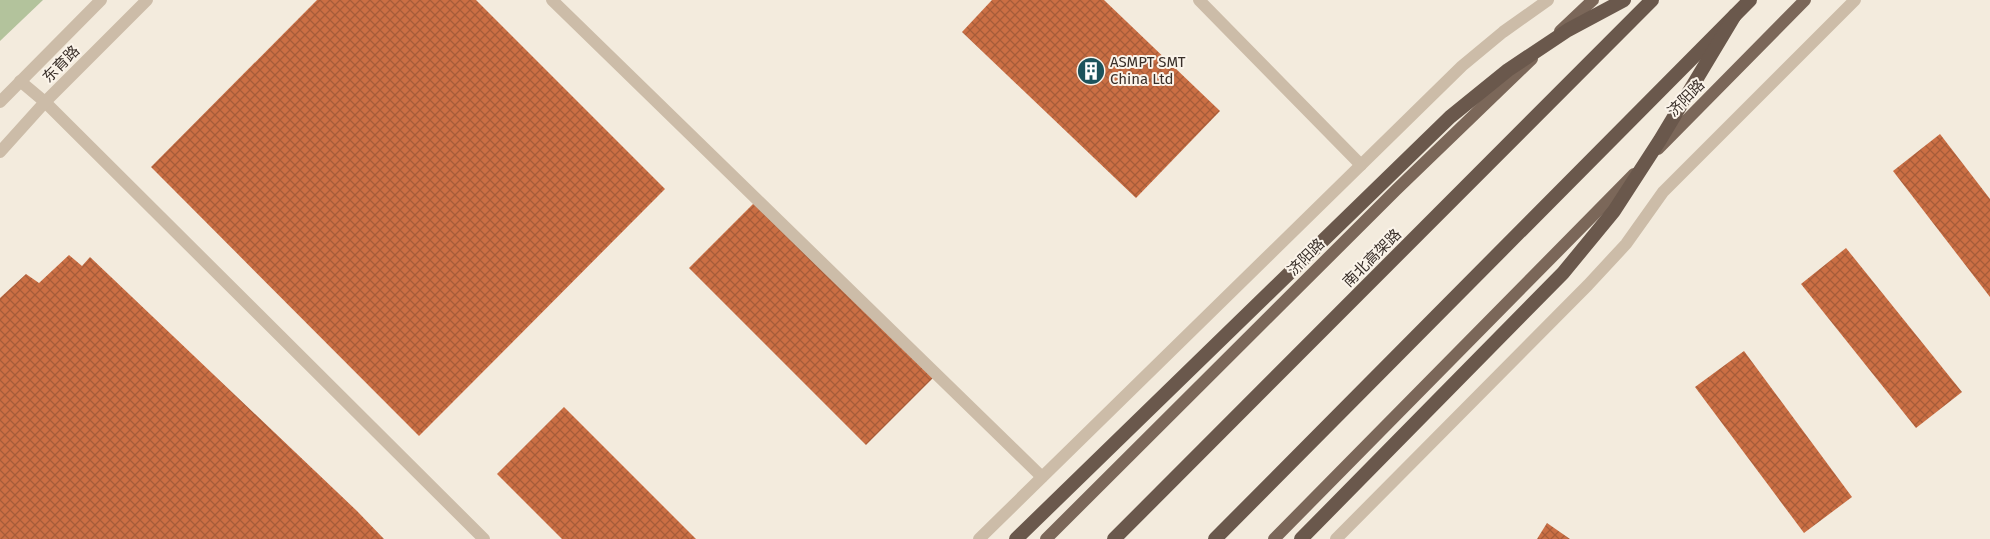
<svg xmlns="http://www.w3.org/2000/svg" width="1990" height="539" viewBox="0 0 1990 539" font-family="'Fira Sans','Noto Sans SC',sans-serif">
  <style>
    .park { fill: #b3c39c }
    .building { fill: url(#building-cross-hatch) }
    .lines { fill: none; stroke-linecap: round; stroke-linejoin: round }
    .minor { stroke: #ccbca8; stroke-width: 12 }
    .tertiary { stroke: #ccbca8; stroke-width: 12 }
    .primary { stroke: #7b6759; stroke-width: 12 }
    .trunk { stroke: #6a584c; stroke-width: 14 }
    .trunk-bridge { stroke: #6a584c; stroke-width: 14 }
    .labels { text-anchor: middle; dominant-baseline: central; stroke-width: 4; stroke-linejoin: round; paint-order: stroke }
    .poi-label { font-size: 15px; fill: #392f29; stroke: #fbf4ea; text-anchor: start }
    .street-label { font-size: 15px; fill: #392f29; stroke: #fbf4ea }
  </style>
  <defs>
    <pattern id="building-cross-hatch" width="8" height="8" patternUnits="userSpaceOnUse" patternTransform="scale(1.25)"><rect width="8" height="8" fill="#cb6f44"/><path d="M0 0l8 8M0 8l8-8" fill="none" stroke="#a65c39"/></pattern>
  </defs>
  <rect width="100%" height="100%" fill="#f3ebdd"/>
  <path class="park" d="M0 0H43L0 41Z"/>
  <g class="building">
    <path d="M317 0H476L665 189 419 436 151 167Z"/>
    <path d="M992 0H1104L1220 111 1136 198 962 32Z"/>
    <path d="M1940 134 1990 199V297L1893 171Z"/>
    <path d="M756 201 934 377 866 445 689 268Z"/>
    <path d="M1846 248 1962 392 1916 428 1801 284Z"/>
    <path d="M69 255 82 266 90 257 357 511 384 539H0V298L26 274 39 283Z"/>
    <path d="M1744 351 1852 497 1804 533 1695 387Z"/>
    <path d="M564 407 696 539H562L497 474Z"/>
    <path d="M1547 523 1570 539H1537Z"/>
  </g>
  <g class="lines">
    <g class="minor">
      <path d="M552 0 1042 477"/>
      <path d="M1199 0 1361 165"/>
      <path d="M20 81 45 102 484 539"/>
      <path d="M979 539 1462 66 1503 32 1548 0"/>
      <path d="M1336 539 1588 285 1626 244 1663 192 1855 0"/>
    </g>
    <g class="tertiary">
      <path d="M0 102 101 0"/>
      <path d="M0 152 45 102 147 0"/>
    </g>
    <g class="primary">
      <path d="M1560 31 1593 0"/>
      <path d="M1658 149 1805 0"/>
      <path d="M1046 539 1396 190 1532 59"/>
      <path d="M1274 539 1634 174"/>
    </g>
    <g class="trunk">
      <path d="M1114 539 1652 0"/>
      <path d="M1215 539 1750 0"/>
    </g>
    <g class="trunk-bridge">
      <path d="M1016 539 1450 117 1508 70 1568 30 1624 0"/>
      <path d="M1301 539 1563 273 1614 211 1660 140 1735 15"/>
    </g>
  </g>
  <defs>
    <symbol id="building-disc" viewBox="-11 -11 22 22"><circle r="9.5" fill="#1c535c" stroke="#fbf4ea"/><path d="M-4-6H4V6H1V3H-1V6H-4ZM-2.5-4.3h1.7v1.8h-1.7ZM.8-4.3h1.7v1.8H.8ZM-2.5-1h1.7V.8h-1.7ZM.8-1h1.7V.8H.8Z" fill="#fff"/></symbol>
  </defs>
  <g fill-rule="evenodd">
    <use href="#building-disc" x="1075" y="55" width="32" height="32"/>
  </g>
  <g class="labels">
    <g class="poi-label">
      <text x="1110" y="62">ASMPT SMT<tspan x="1110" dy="17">China Ltd</tspan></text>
    </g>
    <g class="street-label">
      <text transform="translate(61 64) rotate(-45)">东育路</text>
      <text transform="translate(1686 98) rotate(-45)">济阳路</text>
      <text transform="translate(1306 257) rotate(-45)">济阳路</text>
      <text transform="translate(1372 258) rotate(-45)">南北高架路</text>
    </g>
  </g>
</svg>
